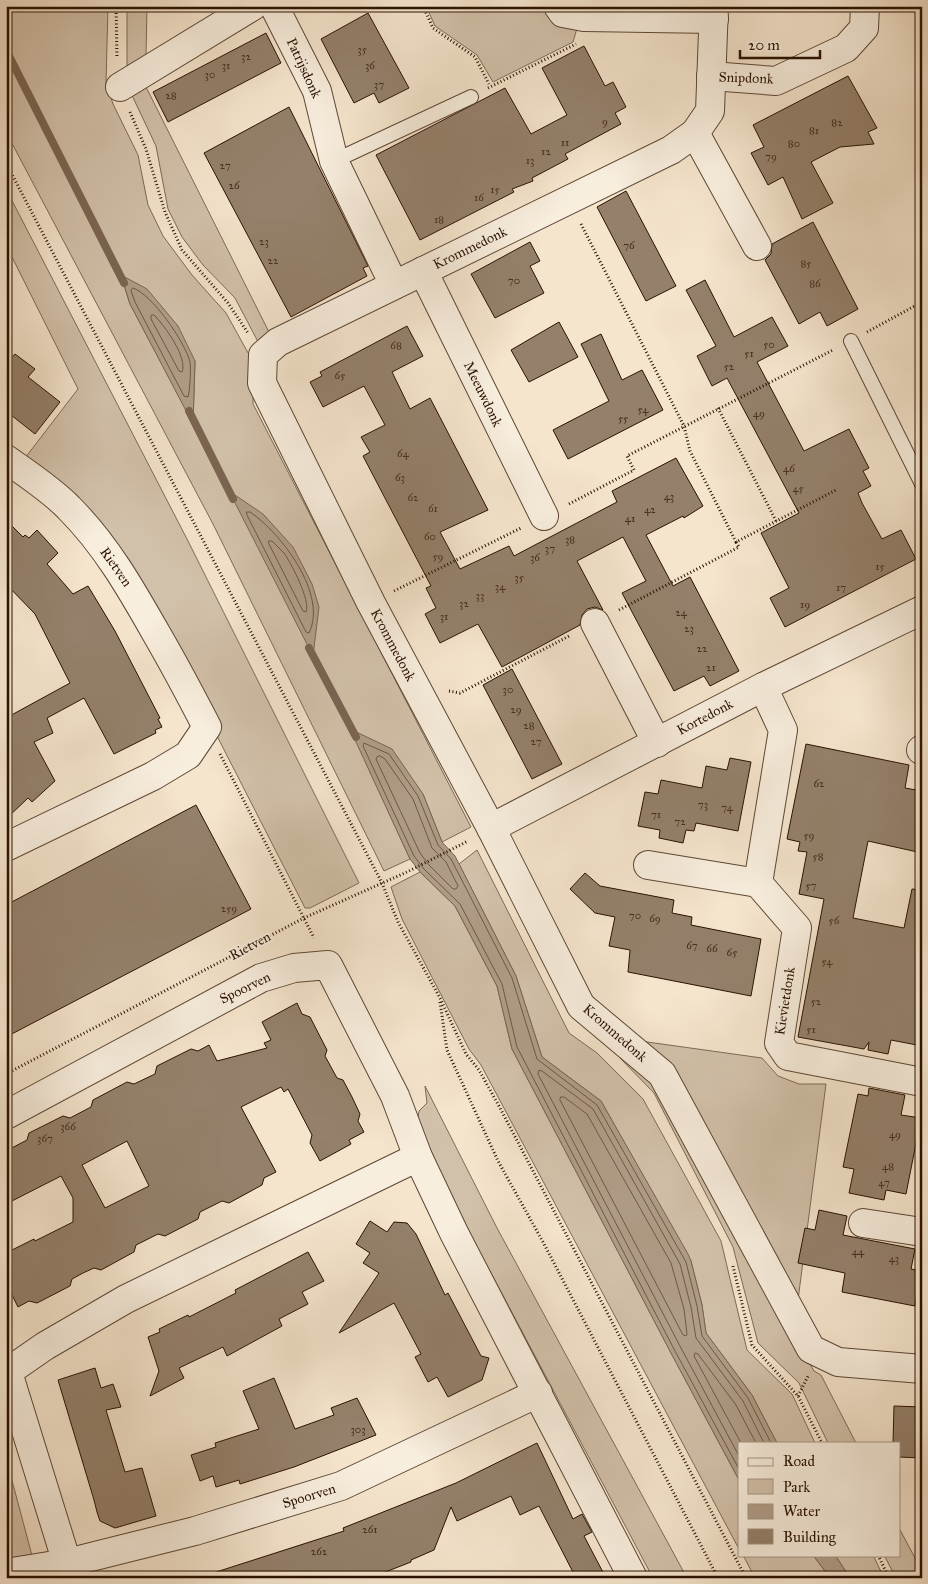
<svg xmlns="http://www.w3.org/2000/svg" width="928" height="1584" viewBox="0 0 928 1584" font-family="'IM FELL Great Primer',serif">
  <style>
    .green { fill: #d2c1aa; stroke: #7e6a56; fill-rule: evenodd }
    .water { fill: #b09d88; stroke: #7a6552 }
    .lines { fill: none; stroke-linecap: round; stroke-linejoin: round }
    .shore { stroke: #6d5844; stroke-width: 1 }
    .stream { stroke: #7a6552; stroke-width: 8 }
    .building { fill: #94806b; stroke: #2a1201; fill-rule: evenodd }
    .lane-casing { stroke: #5d4734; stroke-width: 16 }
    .street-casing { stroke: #5d4734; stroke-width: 30 }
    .path { stroke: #2a1201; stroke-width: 3; stroke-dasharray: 1 2.5; stroke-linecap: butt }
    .lane { stroke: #f8eede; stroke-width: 14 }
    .street { stroke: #f8eede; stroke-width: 28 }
    .labels { text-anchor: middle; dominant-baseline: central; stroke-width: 4; stroke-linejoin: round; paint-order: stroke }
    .number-label { font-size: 11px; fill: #442e1c }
    .street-label { font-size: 14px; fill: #2a1201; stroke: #f8eede }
  </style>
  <rect width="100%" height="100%" fill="#f5e5cd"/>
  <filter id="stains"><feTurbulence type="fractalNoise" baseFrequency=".004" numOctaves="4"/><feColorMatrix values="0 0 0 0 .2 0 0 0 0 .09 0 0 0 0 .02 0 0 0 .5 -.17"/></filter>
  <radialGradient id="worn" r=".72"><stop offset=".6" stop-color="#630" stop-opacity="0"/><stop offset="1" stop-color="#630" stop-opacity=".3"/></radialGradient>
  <g class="green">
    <path d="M6 6H108L106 83 113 104 138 155 148 205 163 236 192 275 226 313 257 369 253 377V404L471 827 442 842 423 794 351 730 410 859 384 871 213 524 6 132ZM121 276 195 361 193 423 130 304Z"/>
    <path d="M127 6H147L146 56 127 66Z"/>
    <path d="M426 6H549L578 25 573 42 493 82 477 55 435 26Z"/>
    <path d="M142 79 275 344 265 355 235 298 203 265 182 237 168 209 156 146 128 87Z"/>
    <path d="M6 189 187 539 359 883 310 908H305L217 736 25 458 78 389 6 245Z"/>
    <path d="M477 850 569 1033 597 1053 643 1099 721 1241 747 1350 792 1394 815 1443H777L752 1395 706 1333 702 1305 691 1261 601 1101 542 1057 516 976 459 864Z"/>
    <path d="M420 872 455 906 497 986 512 1049 671 1353 739 1480V1549L481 1065 469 1049 402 919 391 887Z"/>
    <path d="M586 1023 654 1083 775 1305 814 1371 821 1375 856 1443H828L799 1383 758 1343 733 1247 654 1093Z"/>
    <path d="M633 1040 762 1058 778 1076 799 1084H826L798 1300Z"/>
    <path d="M425 1086 497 1228 687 1578H653L416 1132 419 1111 427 1103Z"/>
    <path d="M6 1458 34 1563 6 1566Z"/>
    <path d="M899 1528 922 1571 906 1578H896L884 1555H899Z"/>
    <path d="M743 1555H813L830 1578H755Z"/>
    <path d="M835 1555H873L884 1578H850Z"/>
  </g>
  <g class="water">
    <path d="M121 275 147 289 178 326 195 361 193 424 130 304Z"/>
    <path d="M229 491 263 514 293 547 312 584 319 607 313 656Z"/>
    <path d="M350 729 392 749 423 794 442 842 455 856 516 976 542 1057 601 1101 688 1254 691 1261 702 1305 706 1333 752 1395 777 1443H739V1480L671 1353 512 1049 497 986 455 906 420 872 410 859Z"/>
    <path d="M813 1555H835L850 1578H830Z"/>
  </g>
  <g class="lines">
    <g class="shore">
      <path d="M133 288C152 294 185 342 190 362 191 368 190 391 188 397L184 396 135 302 131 291Z"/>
      <path d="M154 315C165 326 188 358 182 372L179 371 151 319V316Z"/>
      <path d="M247 512H250C281 533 328 594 309 633L306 632 247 515Z"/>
      <path d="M269 541H272C276 545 280 549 284 553 291 563 311 601 306 612L303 611 269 544Z"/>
      <path d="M380 756 385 759 413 799 432 848 446 862 458 886 456 889H453L429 865 420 853 376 759 377 757Z"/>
      <path d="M561 1097H564L587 1114 671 1263 684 1309 687 1334 686 1336 683 1335 560 1100Z"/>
      <path d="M741 1443 694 1356 695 1353 698 1354 736 1405 756 1443"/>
      <path d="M739 1456 681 1348 538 1074 539 1070 542 1071 593 1109 680 1264 691 1307 696 1338 743 1401 764 1443"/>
      <path d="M739 1469 675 1351 517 1047 502 984 460 904 424 869 414 856 363 746 364 743 389 754 418 796 438 845 451 859 512 978 537 1059 597 1105 686 1262 697 1306 702 1336 748 1398 771 1443"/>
    </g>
    <g class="stream">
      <path d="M6 50 124 283"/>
      <path d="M189 411 233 499"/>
      <path d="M309 648 356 737"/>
    </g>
  </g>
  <g class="building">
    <path d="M368 13 409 88 379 103 374 93 354 103 321 39Z"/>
    <path d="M266 33 281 63 168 122 153 92Z"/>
    <path d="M584 46 605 86 613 82 626 107 615 113 621 124 565 154 568 159 532 178 533 181 512 189 514 192 420 240 376 155 505 88 531 134 567 115 542 68Z"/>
    <path d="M848 76 877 128 868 132 874 144 840 147 811 162 833 203 802 219 783 177 768 185 751 153 764 147 753 125Z"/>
    <path d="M289 107 368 266 363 268 367 276 291 317 204 153Z"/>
    <path d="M626 191 676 286 646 301 597 207Z"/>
    <path d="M813 222 858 309 827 326 820 312 799 324 765 260 771 254 772 244Z"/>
    <path d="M530 242 540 261 530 266 544 293 495 318 471 274Z"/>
    <path d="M705 280 734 337 772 317 788 346 757 362 804 451 849 429 869 468 863 471 871 486 858 493 862 503 882 539 901 530 916 559 785 627 770 598 789 588 761 533 799 513 727 378 712 386 697 356 716 346 686 290Z"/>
    <path d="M559 322 578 357 529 382 511 350Z"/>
    <path d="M407 326 423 356 392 372 410 409 430 398 488 510 440 532 460 569 509 546 514 556 533 546 617 502 612 491 676 458 703 506 684 518 683 516 646 535 673 586 690 577 739 671 710 686 704 676 674 691 622 593 646 581 623 537 577 561 603 610 595 607 587 609 582 615 580 625 502 667 478 624 440 643 425 614 436 608 426 588 431 586 363 456 370 452 361 437 385 425 364 386 323 407 310 382 322 376 320 372Z"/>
    <path d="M601 334 622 380 642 370 663 410 568 459 553 430 609 401 581 344Z"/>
    <path d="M15 354 35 369 28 377 60 402 35 434 6 411V360L8 362Z"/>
    <path d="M6 520 23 537 25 535 29 538 37 530 58 553 47 564 73 594 88 586 115 631 160 718 158 719 162 727 155 730 156 733 114 754 84 698 47 718 53 733 34 742 55 781 32 802 28 798 6 819V718L70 683 35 614 6 584Z"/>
    <path d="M512 669 562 764 532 779 483 685Z"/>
    <path d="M806 744 909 765 905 788 922 791V853L868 841 853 918 904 928 912 889 922 890V1046L891 1040 888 1054 868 1050 869 1042 864 1049 798 1037 824 899 799 894 807 852 798 851 800 842 787 839Z"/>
    <path d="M730 758 751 762 738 831 696 823 694 831 686 830 683 843 659 838 660 830 638 826 645 792 658 794 661 780 702 788 706 766 727 770Z"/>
    <path d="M196 805 251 909 6 1037V905Z"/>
    <path d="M585 873 600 886 674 900 672 913 692 917 691 925 761 939 751 996 628 972 630 950 609 946 615 917 595 913 570 889Z"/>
    <path d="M297 1003 302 1014 310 1017 327 1050 325 1056 337 1078 343 1080 352 1097 360 1114 358 1121 364 1132 349 1140 351 1144 320 1161 310 1143 312 1135 288 1089 284 1092 281 1087 241 1107 276 1172 264 1178 262 1185 229 1203 222 1201 200 1212 198 1219 165 1236 158 1234 136 1245 134 1252 101 1270 94 1268 83 1273 72 1279 70 1286 37 1303 29 1301 18 1307 6 1283V1253L34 1239 35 1241 73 1222V1198L61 1176 6 1204V1151L27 1140 29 1133 63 1116 70 1118 91 1107 93 1100 127 1082 134 1084 155 1074 157 1066 191 1049 198 1051 209 1045 217 1061 267 1048 264 1043 271 1040 262 1022ZM127 1141 149 1186 105 1208 82 1165Z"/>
    <path d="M869 1088 905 1095 901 1115 921 1118 906 1194 886 1190 884 1200 849 1193 854 1169 843 1167 858 1094 868 1096Z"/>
    <path d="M819 1210 847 1216 843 1235 915 1249 911 1269 921 1271 915 1306 842 1292 845 1273 798 1263 805 1228 815 1230Z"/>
    <path d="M370 1221 387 1232 394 1222 407 1223 416 1234 445 1295 448 1293 481 1356 489 1358 482 1380 448 1397 437 1377 428 1382 415 1357 421 1354 394 1303 339 1333 379 1273 363 1263 370 1253 356 1244Z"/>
    <path d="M308 1252 324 1281 302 1292 308 1304 279 1319 282 1326 227 1356 223 1347 179 1368 184 1378 150 1396 159 1371 148 1337 160 1332 159 1329 188 1315 189 1317 236 1293 235 1290Z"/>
    <path d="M95 1368 101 1388 113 1384 121 1407 106 1410 125 1472 142 1468 156 1516 115 1528 100 1521 97 1512 94 1500 58 1380Z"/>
    <path d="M274 1378 295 1429 334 1415 331 1408 357 1398 376 1435 294 1467 240 1484 239 1480 216 1487 213 1476 200 1481 191 1455 216 1447 215 1443 259 1429 243 1391Z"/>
    <path d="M894 1406 922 1407V1458L899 1457V1443H893Z"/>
    <path d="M537 1443 573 1519 582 1514 592 1532 584 1536 606 1578H576L539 1506 520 1515 511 1496 457 1521 451 1507 434 1550 411 1560V1562L370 1578H214L213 1573 344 1531 343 1528 456 1483Z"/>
  </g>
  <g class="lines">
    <defs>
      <g id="lane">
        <path d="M334 161 471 97"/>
        <path d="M851 341 922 484"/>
      </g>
      <g id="street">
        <path d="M274 6 317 91 334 161 394 285"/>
        <path d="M558 6 563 13 584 17 714 19"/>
        <path d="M714 6 710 111 695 133 671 150 278 342 263 355 262 383 371 603 491 828 581 1006 662 1074 811 1349 838 1362 922 1369"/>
        <path d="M711 76 776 81 846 48 864 28 865 6"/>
        <path d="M120 87 253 6"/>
        <path d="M695 133 757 246"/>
        <path d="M423 271 544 516"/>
        <path d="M6 459C26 473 53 491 69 508 106 545 131 589 156 633 174 664 191 696 207 727L188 755 153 776 6 847"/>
        <path d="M595 623 657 743"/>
        <path d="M763 687 783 730 758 883 797 928 779 1043 788 1056 922 1082"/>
        <path d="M921 750H922"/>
        <path d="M491 828 763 687 922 610"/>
        <path d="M648 865 758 883"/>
        <path d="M6 1115 261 978 294 968 328 965 395 1096 418 1157 454 1233 633 1578"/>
        <path d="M863 1223 922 1232"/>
        <path d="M6 1366 67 1563 69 1578"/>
        <path d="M6 1373 45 1346 126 1299 418 1157"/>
        <path d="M6 1573 67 1563 195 1531 341 1486 538 1393"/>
      </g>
    </defs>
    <use href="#lane" class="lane-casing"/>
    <use href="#street" class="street-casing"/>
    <g class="path">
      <path d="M116 6 117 58"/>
      <path d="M423 6 433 28 475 57 489 84"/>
      <path d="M488 88 576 44"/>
      <path d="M130 112 146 149 165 212 182 250 228 303 248 333"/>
      <path d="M6 163 382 883 398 922 439 996 466 1054 479 1070 499 1106 746 1578"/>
      <path d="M581 224 684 426 690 451 736 542 836 490"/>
      <path d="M867 332 922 302"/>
      <path d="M718 408 776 521"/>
      <path d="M569 504 634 470 627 456 833 350"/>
      <path d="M394 591 521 528"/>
      <path d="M619 610 739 547 736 542"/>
      <path d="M449 691 460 693 571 635"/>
      <path d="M220 754 314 938"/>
      <path d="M440 1002 447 1050 498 1161 543 1242 718 1578"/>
      <path d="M6 1074 304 918 407 872 468 841"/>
      <path d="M733 1266 752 1345 798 1396 822 1443"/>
      <path d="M798 1396 808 1376"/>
      <path d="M878 1555 889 1578"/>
    </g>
    <use href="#lane" class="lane"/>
    <use href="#street" class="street"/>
  </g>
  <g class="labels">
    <g class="number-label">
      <text x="362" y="49">35</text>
      <text x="246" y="56">32</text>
      <text x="226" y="65">31</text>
      <text x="370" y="65">36</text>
      <text x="210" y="74">30</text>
      <text x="379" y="84">37</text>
      <text x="171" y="95">28</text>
      <text x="605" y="121">9</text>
      <text x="837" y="122">82</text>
      <text x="814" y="130">81</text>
      <text x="565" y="142">11</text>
      <text x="794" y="143">80</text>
      <text x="546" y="151">12</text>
      <text x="771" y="156">79</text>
      <text x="530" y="160">13</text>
      <text x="225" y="165">27</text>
      <text x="234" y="185">26</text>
      <text x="495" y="189">15</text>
      <text x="479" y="197">16</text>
      <text x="439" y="219">18</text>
      <text x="264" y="241">23</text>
      <text x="629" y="245">76</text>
      <text x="273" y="260">22</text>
      <text x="806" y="263">85</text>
      <text x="514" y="280">70</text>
      <text x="815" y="283">86</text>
      <text x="769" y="344">50</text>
      <text x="396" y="345">68</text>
      <text x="749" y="353">51</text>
      <text x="729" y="366">52</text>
      <text x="340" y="375">65</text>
      <text x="643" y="409">54</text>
      <text x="759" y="413">49</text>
      <text x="623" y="418">55</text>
      <text x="403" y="453">64</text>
      <text x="789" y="468">46</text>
      <text x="400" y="477">63</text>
      <text x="798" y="488">45</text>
      <text x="669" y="496">43</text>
      <text x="413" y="497">62</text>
      <text x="433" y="508">61</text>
      <text x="650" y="509">42</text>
      <text x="630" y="518">41</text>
      <text x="430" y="536">60</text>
      <text x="570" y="539">38</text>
      <text x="550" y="548">37</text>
      <text x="438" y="556">59</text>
      <text x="535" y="557">36</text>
      <text x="880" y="566">15</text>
      <text x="519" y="577">35</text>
      <text x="500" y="586">34</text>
      <text x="841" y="587">17</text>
      <text x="480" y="595">33</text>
      <text x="464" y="603">32</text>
      <text x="805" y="604">19</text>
      <text x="681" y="612">24</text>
      <text x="444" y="616">31</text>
      <text x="689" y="628">23</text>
      <text x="702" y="648">22</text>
      <text x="711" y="667">21</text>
      <text x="508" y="689">30</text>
      <text x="516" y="709">29</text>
      <text x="529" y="725">28</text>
      <text x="536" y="741">27</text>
      <text x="819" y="783">62</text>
      <text x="703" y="804">73</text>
      <text x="727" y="807">74</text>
      <text x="656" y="814">71</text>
      <text x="680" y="821">72</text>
      <text x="809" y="835">59</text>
      <text x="818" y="856">58</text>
      <text x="811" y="885">57</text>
      <text x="229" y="908">259</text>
      <text x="635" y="915">70</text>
      <text x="655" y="918">69</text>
      <text x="834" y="920">56</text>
      <text x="692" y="945">67</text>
      <text x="712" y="948">66</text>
      <text x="732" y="952">65</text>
      <text x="827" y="961">54</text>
      <text x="816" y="1001">52</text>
      <text x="811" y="1029">51</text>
      <text x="68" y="1126">366</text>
      <text x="895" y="1134">49</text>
      <text x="45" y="1138">367</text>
      <text x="888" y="1166">48</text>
      <text x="884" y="1182">47</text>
      <text x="858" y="1251">44</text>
      <text x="894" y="1258">43</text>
      <text x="358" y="1429">303</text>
      <text x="370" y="1529">261</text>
      <text x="319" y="1551">262</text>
    </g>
    <g class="street-label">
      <text transform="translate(304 68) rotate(65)">Patrijsdonk</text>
      <text transform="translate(746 78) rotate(2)">Snipdonk</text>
      <text transform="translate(470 248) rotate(-26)">Krommedonk</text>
      <text transform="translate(483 394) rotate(64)">Meeuwdonk</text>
      <text transform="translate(116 567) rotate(55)">Rietven</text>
      <text transform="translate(393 645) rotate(62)">Krommedonk</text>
      <text transform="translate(705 717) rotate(-28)">Kortedonk</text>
      <text transform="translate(250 946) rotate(-28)">Rietven</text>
      <text transform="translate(245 988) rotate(-26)">Spoorven</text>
      <text transform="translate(785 1001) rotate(-81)">Kievietdonk</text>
      <text transform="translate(615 1033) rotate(41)">Krommedonk</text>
      <text transform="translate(309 1496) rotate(-17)">Spoorven</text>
    </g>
  </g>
  <rect width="928" height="1584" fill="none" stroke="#f5e5cd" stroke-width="25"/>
  <rect x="8" y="8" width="913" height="1569" fill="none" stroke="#2a1201" stroke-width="2.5"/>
  <rect x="12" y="12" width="903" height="1559" fill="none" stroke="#2a1201"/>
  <rect x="738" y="1442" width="162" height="115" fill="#f8eede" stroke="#a69686"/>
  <rect x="748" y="1458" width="25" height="8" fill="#f8eede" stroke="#a69686"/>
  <text x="783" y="1466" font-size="15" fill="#2a1201">Road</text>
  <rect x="748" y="1479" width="25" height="15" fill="#d2c1aa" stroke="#a69686"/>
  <text x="783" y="1492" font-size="15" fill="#2a1201">Park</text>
  <rect x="748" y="1504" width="25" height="15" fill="#b09d88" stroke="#a69686"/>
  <text x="783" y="1516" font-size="15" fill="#2a1201">Water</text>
  <rect x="748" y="1529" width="25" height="15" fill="#94806b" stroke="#a69686"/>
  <text x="783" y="1542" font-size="15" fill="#2a1201">Building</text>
  <path d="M740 50v8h80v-8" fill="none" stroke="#2a1201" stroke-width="2.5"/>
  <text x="748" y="50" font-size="15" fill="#2a1201" stroke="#f8eede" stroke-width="4" paint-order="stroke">20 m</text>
  <rect width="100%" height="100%" filter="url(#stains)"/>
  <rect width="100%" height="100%" fill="url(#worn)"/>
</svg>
